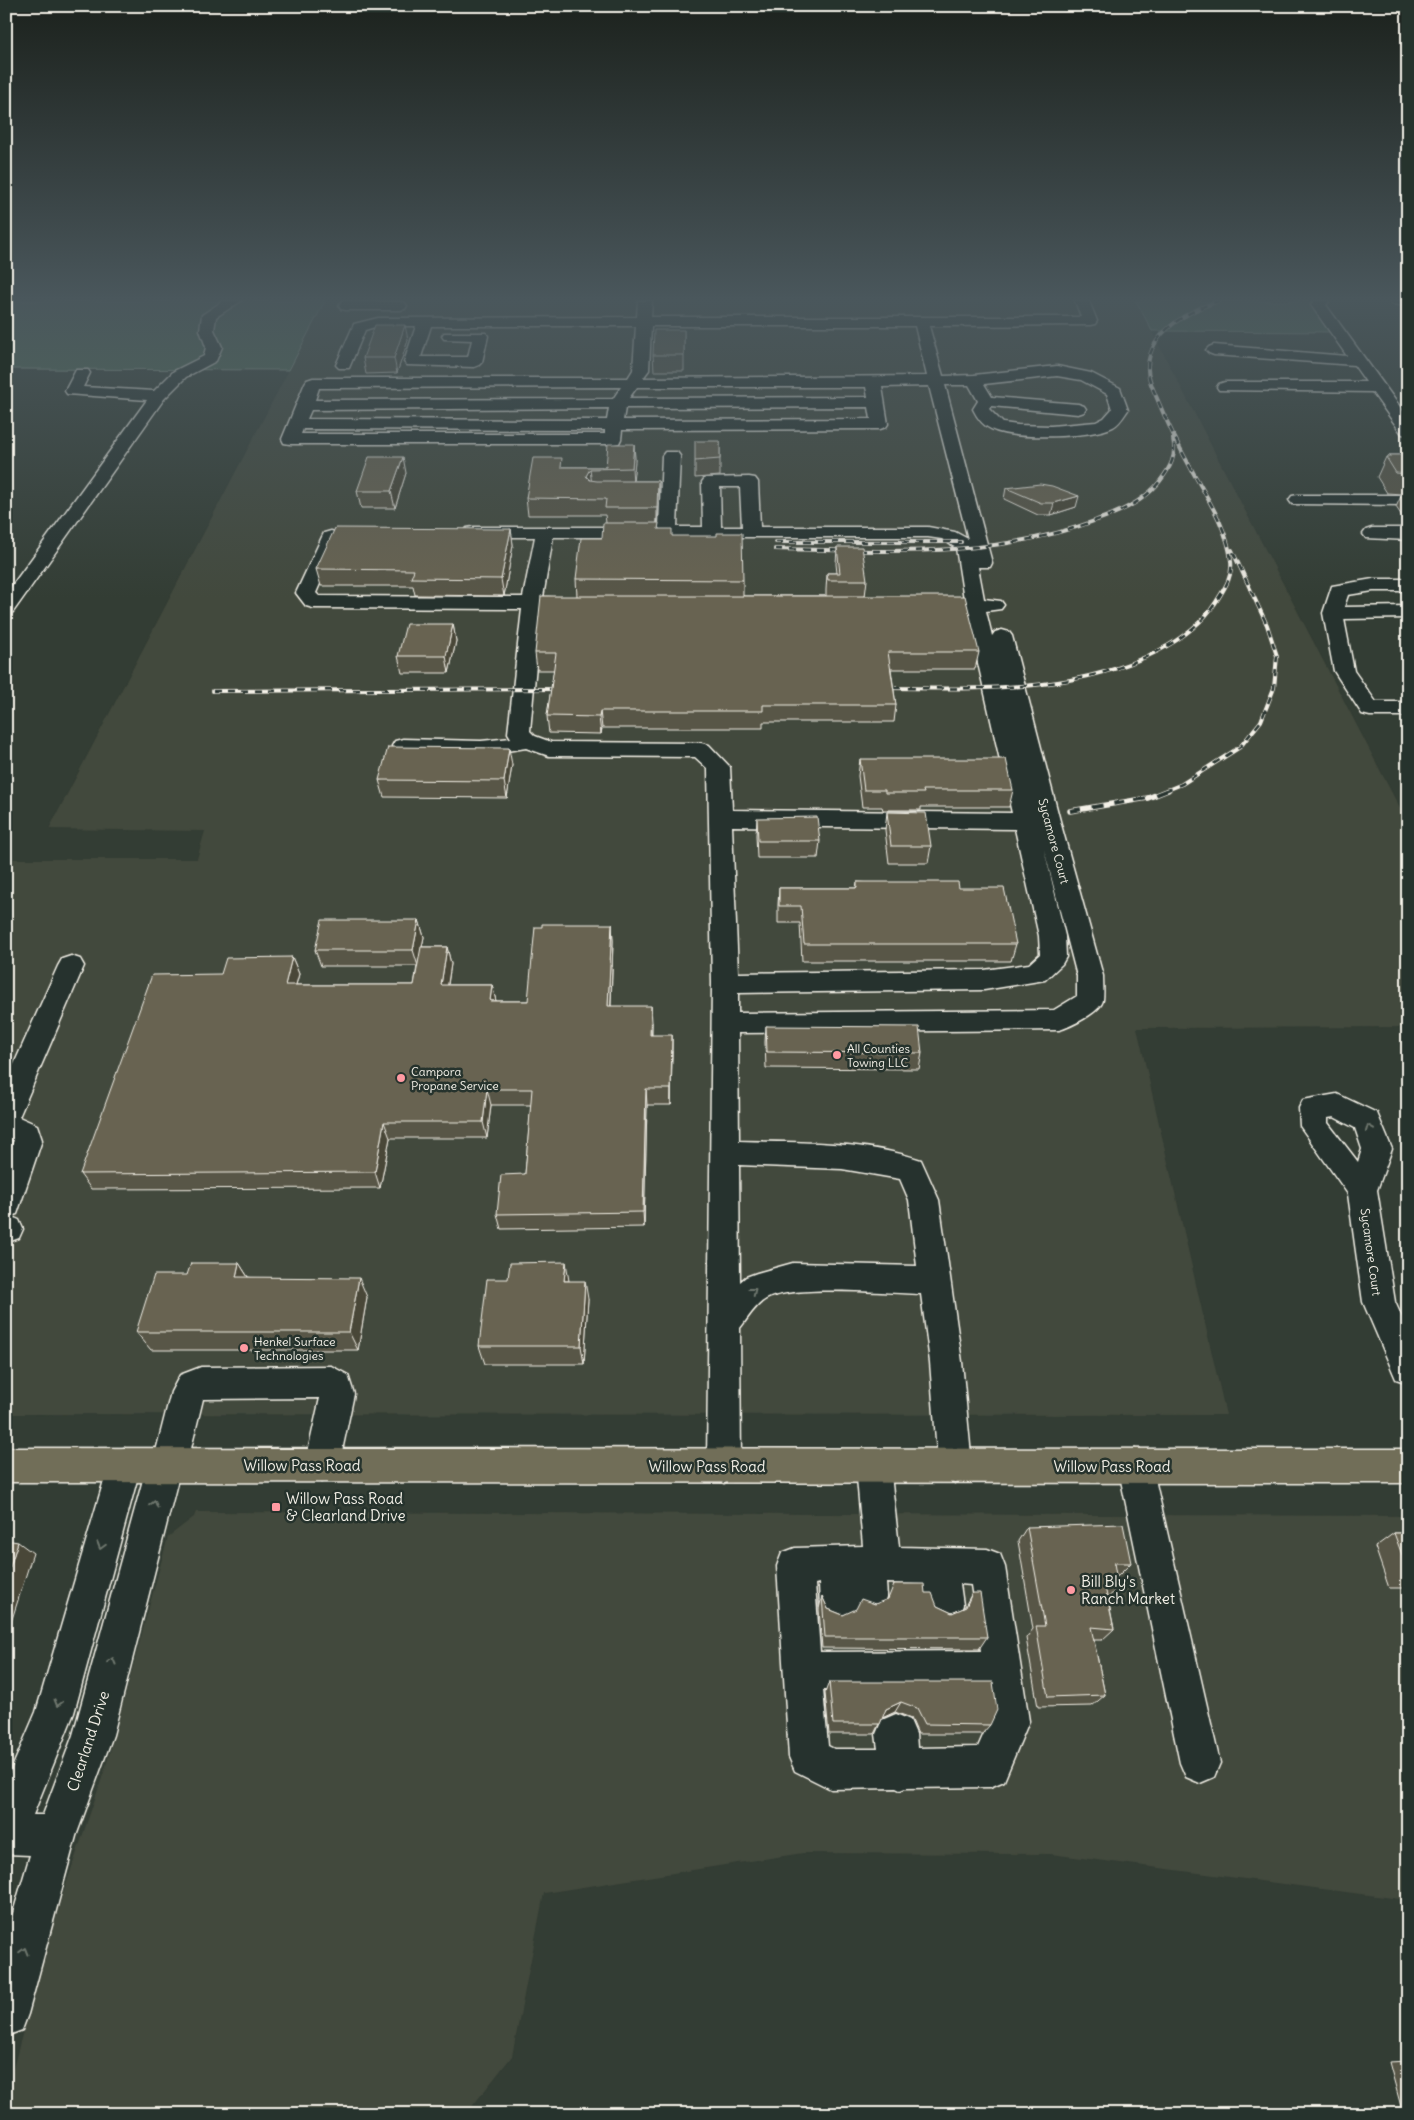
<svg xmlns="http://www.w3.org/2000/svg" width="1414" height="2120" font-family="Delius,sans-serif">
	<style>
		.built { fill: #43493d }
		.green { fill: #517059; stroke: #a2b0a0 }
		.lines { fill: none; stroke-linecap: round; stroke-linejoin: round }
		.minor-casing { stroke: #f4f1e8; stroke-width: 3 }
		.major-casing { stroke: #f4f1e8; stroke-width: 3 }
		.minor { fill: #26332d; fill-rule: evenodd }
		.major { fill: #716e59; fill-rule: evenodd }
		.rail-far1-casing { stroke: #f4f1e8; stroke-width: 4 }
		.rail-casing { stroke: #f4f1e8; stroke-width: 5.5 }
		.rail-far1 { stroke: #26332d; stroke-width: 2.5; stroke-dasharray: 7; stroke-linecap: butt }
		.rail { stroke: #26332d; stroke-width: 4; stroke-dasharray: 11; stroke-linecap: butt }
		.wall { fill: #595646; stroke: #f4f1e8 }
		.shaded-wall { fill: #494639; stroke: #f4f1e8 }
		.building { fill: #686451; stroke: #f4f1e8 }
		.oneway { stroke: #6e766e }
		.poi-dot { fill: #ff9aa2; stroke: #26332d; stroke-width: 2 }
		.labels { text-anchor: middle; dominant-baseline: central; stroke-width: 5; stroke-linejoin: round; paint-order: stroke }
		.street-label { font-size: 12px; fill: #f4f1e8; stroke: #26332d }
		.poi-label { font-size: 12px; fill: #f4f1e8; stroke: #26332d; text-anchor: start }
		.near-street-label { font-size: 15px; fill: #f4f1e8; stroke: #26332d }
		.near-poi-label { font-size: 15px; fill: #f4f1e8; stroke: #26332d; text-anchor: start }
	</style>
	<rect width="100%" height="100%" fill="#333d34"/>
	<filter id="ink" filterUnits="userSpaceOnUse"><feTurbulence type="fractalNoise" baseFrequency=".02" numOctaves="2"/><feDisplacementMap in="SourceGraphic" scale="10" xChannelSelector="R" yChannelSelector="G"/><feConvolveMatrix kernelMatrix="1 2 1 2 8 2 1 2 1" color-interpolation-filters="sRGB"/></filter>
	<g filter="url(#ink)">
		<g class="built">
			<polygon points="325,301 1136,301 1408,824 1408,1027 1137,1028 1226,1415 6,1414 6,859 197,859 205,831 49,829"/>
			<polygon points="196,1512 1408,1516 1408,1900 1051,1854 803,1853 544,1893 512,2056 466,2114 6,2114 6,2095 47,1941 106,1766 168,1537 194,1517"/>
		</g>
		<g class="green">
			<polygon points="6,301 325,301 289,370 6,369"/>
			<polygon points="1136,301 1322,301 1338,332 1152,331"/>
		</g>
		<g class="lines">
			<defs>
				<g id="minor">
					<polygon points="223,301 241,301 216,317 214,330 222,347 216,361 186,377 164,399 13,612 6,614 6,594 147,400 67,394 65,391 76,370 88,370 90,373 83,387 154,391 174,371 204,356 206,347 200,330 202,315"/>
					<polygon points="342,301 400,302 405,303 407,306 405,309 400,310 346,310 341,309 339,306"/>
					<path d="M 638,301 L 652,301 L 651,317 L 1081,317 L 1075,301 L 1089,301 L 1097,321 L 1095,324 L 1090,325 L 929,326 L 943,376 L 974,375 L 1057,366 L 1091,373 L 1120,388 L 1128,410 C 1124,416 1119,424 1113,427 C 1092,438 1011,440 991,429 C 982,425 977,417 973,409 L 978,401 L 969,385 L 945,385 L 992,563 L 990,567 L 978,567 L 984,599 L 1001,601 L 1004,605 L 1001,609 L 986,611 L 992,636 L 995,632 L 1002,630 L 1009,632 L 1012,636 L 1060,821 L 1103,976 C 1103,984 1104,992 1103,1000 C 1101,1012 1070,1027 1059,1030 L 738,1033 L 739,1141 C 800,1143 863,1140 921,1160 L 939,1200 L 962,1362 L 972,1466 L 967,1478 L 955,1483 L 943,1478 L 938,1466 L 930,1362 L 921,1294 C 888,1293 791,1284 766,1299 C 755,1305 748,1318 740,1328 L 741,1466 L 736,1478 L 724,1483 L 712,1478 L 707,1466 L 712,983 L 708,769 L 695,757 L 549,756 L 526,748 L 481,755 L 403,753 L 395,751 L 392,746 L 395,741 L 403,739 L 481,741 L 511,738 L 508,733 L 522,609 L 313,608 L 306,606 L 296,593 L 322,537 L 324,533 L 331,531 L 338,533 L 340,537 L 316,593 L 319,596 L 523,597 L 535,537 L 473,537 L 467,536 L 464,532 L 467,528 L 473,527 L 659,527 L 662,456 L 665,452 L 677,452 L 680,456 L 677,527 L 703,527 L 702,482 L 705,478 L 749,477 L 755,478 L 758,482 L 760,527 L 928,527 L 955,532 L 968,539 L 929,386 L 882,387 L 888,424 L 886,427 L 880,429 L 622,430 L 621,439 L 619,443 L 613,444 L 290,444 L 284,443 L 282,439 L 305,383 L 307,380 L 313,378 L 628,378 L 633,370 L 636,326 L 431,326 L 421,357 L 468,357 L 472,340 L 444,339 L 442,336 L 444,333 L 486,333 L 488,336 L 482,362 L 479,365 L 474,367 L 407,365 L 404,362 L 416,326 L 378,326 L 365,330 L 349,368 L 339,368 L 336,365 L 354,324 L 378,318 L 637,317 ZM 651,326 L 915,326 L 927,376 L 643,378 L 649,370 ZM 1057,376 L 1081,380 L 1107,394 L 1112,409 L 1104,418 L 1096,422 L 1051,426 L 1018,425 L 1003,423 L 989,409 L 991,406 L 1078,414 L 1084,412 L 1086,409 L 1084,406 L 1078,404 L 992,397 L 984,384 ZM 621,387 L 613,399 L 315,400 L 319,388 ZM 637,387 L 866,387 L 868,397 L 629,398 ZM 869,407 L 871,419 L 623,420 L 625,408 ZM 609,408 L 607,420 L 307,419 L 311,410 ZM 303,429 L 605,430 L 605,434 L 301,434 ZM 720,487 L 740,487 L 742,527 L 721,527 ZM 553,537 L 928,537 L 942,539 L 956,548 L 964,599 L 929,598 L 922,600 L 919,604 L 922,608 L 966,610 L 1012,813 L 732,810 L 730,767 L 709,745 L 701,743 L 551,742 L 535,736 L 530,731 L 541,609 L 583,607 L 586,603 L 583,599 L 543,597 ZM 732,826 L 1015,829 L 1039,936 L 1040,954 L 1029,964 L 984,970 L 738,973 ZM 1044,849 L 1077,976 L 1077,996 L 1054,1010 L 738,1013 L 738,993 L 984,990 L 1045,980 L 1062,964 L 1066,957 L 1065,936 ZM 739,1165 L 842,1169 L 900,1179 L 909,1200 L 917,1266 L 793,1263 L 757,1273 L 746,1277 L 740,1282 Z"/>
					<polygon points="1314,301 1329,301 1326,305 1408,418 1408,435 1402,434 1372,392 1219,390 1217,387 1219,384 1225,382 1366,382 1354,365 1214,355 1209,353 1206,350 1209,347 1214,345 1347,356 1311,305"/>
					<polygon points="1389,301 1408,301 1408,306 1391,304"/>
					<polygon points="1298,495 1408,495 1408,505 1292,504 1289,500 1292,496"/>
					<polygon points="1372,528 1408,528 1408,540 1366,538 1363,534 1366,530"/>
					<polygon points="1373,579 1408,579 1408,591 1373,591 1348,595 1344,607 1408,606 1408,618 1344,619 1354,671 1376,702 1408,702 1408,716 1370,716 1362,714 1334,671 1323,613 1332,586"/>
					<polygon points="71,956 80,959 84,966 19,1117 37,1125 42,1140 17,1214 10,1216 19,1220 23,1229 19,1238 8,1242 6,1242 6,1158 14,1140 6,1139 6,1082 58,966 62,959"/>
					<path d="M 1337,1094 L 1377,1113 L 1392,1149 L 1377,1190 L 1395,1302 L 1408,1331 L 1408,1383 L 1396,1379 L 1363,1302 L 1348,1194 L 1300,1126 L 1299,1108 L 1303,1100 ZM 1334,1117 L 1355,1128 L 1362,1149 L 1358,1162 L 1328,1123 L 1328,1118 Z"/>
					<polygon points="331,1366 348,1375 354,1394 339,1465 334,1477 322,1482 310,1477 305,1465 320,1398 203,1399 187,1465 182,1477 178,1479 113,1735 76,1836 28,2014 22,2030 6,2036 6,1937 30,1855 6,1854 6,1782 36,1712 112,1453 124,1448 136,1453 141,1465 74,1713 33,1815 43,1815 73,1735 147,1465 152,1453 156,1451 171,1392 180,1375 201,1367"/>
					<path d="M 873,1449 L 885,1454 L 890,1466 L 899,1547 L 987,1549 L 1000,1554 L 1005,1567 L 1029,1721 L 1004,1781 L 990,1787 L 905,1788 L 900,1790 L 896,1788 L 831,1789 L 795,1771 L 789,1757 L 777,1566 L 782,1553 L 795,1548 L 863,1546 L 856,1466 L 861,1454 ZM 819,1583 L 820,1607 L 825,1620 L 838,1625 L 851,1620 L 856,1609 L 869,1615 L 882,1610 L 887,1597 L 886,1583 L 923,1584 L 927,1605 L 932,1618 L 945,1623 L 958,1618 L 963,1605 L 960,1584 L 971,1585 L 981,1651 L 820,1652 L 815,1584 ZM 986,1689 L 990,1720 L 978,1747 L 917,1748 L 916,1734 L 910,1720 L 896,1714 L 882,1720 L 876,1734 L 878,1749 L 834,1749 L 828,1746 L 823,1690 Z"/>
					<polygon points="1135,1449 1147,1454 1152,1466 1220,1763 1214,1777 1200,1783 1186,1777 1180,1763 1118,1466 1123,1454"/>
				</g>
				<polygon id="major" points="6,1448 1408,1449 1408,1483 6,1482"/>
			</defs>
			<use href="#minor" class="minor-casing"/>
			<use href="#major" class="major-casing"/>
			<use href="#minor" class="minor"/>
			<use href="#major" class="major"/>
			<defs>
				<g id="rail-far1">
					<polyline points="776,542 961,542"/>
					<path d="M 775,549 C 884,551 994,559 1097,520 C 1121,512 1145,501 1160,481 C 1170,468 1177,456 1173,439"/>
					<path d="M 880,688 C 974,688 1073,695 1158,651 C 1181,639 1202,624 1216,602 C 1224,589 1233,577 1231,561 C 1228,530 1209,501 1194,474 C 1180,449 1167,423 1156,396 C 1152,387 1147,376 1148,366 C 1150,331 1190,310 1219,301"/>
					<polyline points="213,691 565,689"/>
					<polyline points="1165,791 1182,784 1240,747 1261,721 1274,688 1277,656 1267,625 1232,550"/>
				</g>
				<polyline id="rail" points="1070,811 1148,798 1168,790"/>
			</defs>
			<use href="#rail-far1" class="rail-far1-casing"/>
			<use href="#rail" class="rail-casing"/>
			<use href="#rail-far1" class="rail-far1"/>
			<use href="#rail" class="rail"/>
		</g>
		<g class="wall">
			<polygon points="684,330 684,371 654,371 653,355"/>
			<polygon points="408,340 397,373 366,374 363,358"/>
			<polygon points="720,441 720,476 695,478 695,461"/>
			<polygon points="634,444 635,460 633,481 658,481 659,498 657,523 659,529 672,536 743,580 743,596 826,596 826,590 827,573 837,573 836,564 837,547 867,580 865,596 979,652 975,669 891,669 896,705 894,722 763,722 763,728 602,728 601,734 549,733 547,716 554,670 537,670 535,653 577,596 576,579 602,538 606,523 605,515 528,515 526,498 563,467 606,467"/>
			<polygon points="1389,455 1408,455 1408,525 1396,507 1402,494 1387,493 1377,477 1386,457 1388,457"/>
			<polygon points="406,473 395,508 361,508 357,491"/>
			<polygon points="1006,488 1076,507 1051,515 1038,515 1004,499"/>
			<polygon points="511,529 513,545 504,596 415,595 413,586 321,586 316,569"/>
			<polygon points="453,624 456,641 449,673 402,673 398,656"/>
			<polygon points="860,759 1013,790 1009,807 921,807 921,810 883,810 882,807 862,807 858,776"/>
			<polygon points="512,765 507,798 384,797 379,780"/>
			<polygon points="887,812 931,846 928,863 889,863 885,830"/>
			<polygon points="757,818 820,841 818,858 757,858 756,835"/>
			<polygon points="857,882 959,888 1016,944 1011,961 802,961 800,923 778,923 778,905 779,888 856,888"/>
			<polygon points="419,920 424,937 422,947 447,947 451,964 448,985 492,985 496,1001 528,1001 612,924 613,941 611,1006 652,1022 652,1035 672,1051 671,1105 647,1105 644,1227 501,1229 497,1214 525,1174 531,1105 491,1105 487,1138 390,1138 380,1188 91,1189 80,1174 221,974 292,957 299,974 296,985 414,985 417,966 321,966 315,950"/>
			<polygon points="766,1026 922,1053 919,1069 766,1068 765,1042"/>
			<polygon points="239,1263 248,1277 367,1297 358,1350 151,1350 136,1332 187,1275"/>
			<polygon points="569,1281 588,1299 584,1364 485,1364 479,1346"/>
			<polygon points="1027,1527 1131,1563 1118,1576 1116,1576 1118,1587 1108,1598 1114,1629 1102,1640 1094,1640 1105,1695 1092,1706 1038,1707 1026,1638 1033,1629 1018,1541"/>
			<polygon points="1394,1533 1408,1533 1408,1588 1389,1588 1375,1547"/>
			<polygon points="925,1593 937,1606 952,1613 964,1608 972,1593 987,1637 979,1649 822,1648 819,1609 822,1596 828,1609 843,1615 875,1604"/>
			<polygon points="829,1682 990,1725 982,1734 918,1734 911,1718 895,1712 882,1718 874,1734 829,1734 825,1693"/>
			<polygon points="1408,2061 1408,2114 1403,2114 1389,2062"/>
		</g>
		<g class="shaded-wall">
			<polygon points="405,325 408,340 397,373 394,358"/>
			<polygon points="634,444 635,460 633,484 632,468"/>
			<polygon points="403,457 406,473 395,508 391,491"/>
			<polygon points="590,469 592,485 586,476"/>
			<polygon points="658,481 659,498 657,525 657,508"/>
			<polygon points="1079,496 1076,507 1051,515 1054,503"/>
			<polygon points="511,529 513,545 504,596 501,579"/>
			<polygon points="453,624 456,641 449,673 446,656"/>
			<polygon points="600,711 602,728 601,734 599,717"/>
			<polygon points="509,748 512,765 507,798 504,781"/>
			<polygon points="419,920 424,937 418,966 413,950"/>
			<polygon points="612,924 613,941 610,1022 608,1006"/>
			<polygon points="447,947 451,964 445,1002 441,985"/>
			<polygon points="292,957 299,974 291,1002 285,985"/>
			<polygon points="492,985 496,1001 490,1001"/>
			<polygon points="651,1006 652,1022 651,1051 650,1035"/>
			<polygon points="672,1035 672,1051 671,1105 671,1089"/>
			<polygon points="487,1089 491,1105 487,1138 483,1122"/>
			<polygon points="646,1089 647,1105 644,1227 643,1212"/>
			<polygon points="384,1122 390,1138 380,1188 375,1172"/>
			<polygon points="566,1262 569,1281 564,1281"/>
			<polygon points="239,1263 251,1282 236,1277"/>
			<polygon points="359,1278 367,1297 358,1350 349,1332"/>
			<polygon points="585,1281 588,1299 584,1364 581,1346"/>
			<polygon points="18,1542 33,1553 6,1638 6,1579"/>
			<polygon points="901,1702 895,1712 880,1719 886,1709"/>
		</g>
		<g class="building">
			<polygon points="375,325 405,325 394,358 363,358"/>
			<polygon points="654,330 684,330 684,355 653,355"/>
			<polygon points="695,441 720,441 720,459 695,461"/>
			<polygon points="608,444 634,444 632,468 590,469 586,476 590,480 597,481 658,481 657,508 605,508 606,499 526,498 533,458 562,458 561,467 606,467"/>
			<polygon points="1389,455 1408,455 1408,474 1396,473 1386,457 1391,457"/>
			<polygon points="369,457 403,457 391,491 357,491"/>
			<polygon points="1040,484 1052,486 1079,496 1054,503 1041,503 1006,488"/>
			<polygon points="603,523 659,523 658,529 672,529 672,536 717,536 717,533 742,533 743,580 576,579 581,538 602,538"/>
			<polygon points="335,528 511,529 501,579 411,578 414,570 316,569"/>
			<polygon points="837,547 862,547 867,580 828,580 827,573 840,573"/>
			<polygon points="541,596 965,596 979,652 888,652 896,705 763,705 763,711 600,711 599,717 547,716 556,653 535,653"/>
			<polygon points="406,624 453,624 446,656 398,656"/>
			<polygon points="388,747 509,748 504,781 379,780"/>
			<polygon points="860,759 1006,759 1013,790 923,790 924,793 885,793 885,790 864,790"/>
			<polygon points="887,812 926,813 931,846 891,846"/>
			<polygon points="817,817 820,841 758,841 757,818"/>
			<polygon points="857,882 958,882 959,888 1004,888 1016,944 804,944 801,906 779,906 779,888 857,888"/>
			<polygon points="322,920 419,920 413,950 315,950"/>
			<polygon points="542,924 612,924 608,1006 651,1006 650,1035 672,1035 671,1089 646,1089 643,1212 497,1214 501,1175 525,1174 532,1089 487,1089 483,1122 384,1122 375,1172 80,1174 152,975 221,974 226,958 292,957 285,985 414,985 421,947 447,947 441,985 492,985 490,1001 528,1001 535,927 542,927"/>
			<polygon points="766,1026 919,1027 922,1053 767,1052"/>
			<polygon points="566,1262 564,1281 585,1281 581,1346 479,1346 487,1279 508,1279 510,1263"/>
			<polygon points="191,1263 239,1263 236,1277 359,1278 349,1332 136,1332 154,1275 187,1275"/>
			<polygon points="1123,1524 1131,1563 1114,1563 1118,1587 1105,1587 1114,1629 1091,1627 1105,1695 1048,1697 1036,1626 1045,1626 1027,1527"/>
			<polygon points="1394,1533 1408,1533 1408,1571"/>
			<polygon points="6,1540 18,1542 6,1579"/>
			<polygon points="894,1584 924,1584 925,1593 932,1593 937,1606 952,1613 966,1607 972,1593 980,1593 987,1637 825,1637 822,1596 828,1609 843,1615 856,1609 861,1599 875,1604 888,1599"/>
			<polygon points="829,1682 993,1682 997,1710 990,1725 925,1724 917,1708 901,1702 886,1709 880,1724 833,1724"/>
		</g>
		<defs><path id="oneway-chevron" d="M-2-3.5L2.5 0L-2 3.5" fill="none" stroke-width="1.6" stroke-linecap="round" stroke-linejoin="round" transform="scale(1.25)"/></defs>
		<g class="oneway">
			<use href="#oneway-chevron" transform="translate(1369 1128) rotate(-112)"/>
			<use href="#oneway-chevron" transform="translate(753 1291) rotate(-38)"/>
			<use href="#oneway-chevron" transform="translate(154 1504) rotate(-75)"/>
			<use href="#oneway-chevron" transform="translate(101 1546) rotate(106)"/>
			<use href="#oneway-chevron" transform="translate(112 1661) rotate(-75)"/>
			<use href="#oneway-chevron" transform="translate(58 1703) rotate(106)"/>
			<use href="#oneway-chevron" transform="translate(24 1951) rotate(-74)"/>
		</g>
	</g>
	<linearGradient id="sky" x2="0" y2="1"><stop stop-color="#1c221d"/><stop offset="0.5" stop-color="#4a575c"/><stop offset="1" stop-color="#4a575c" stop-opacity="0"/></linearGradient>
	<rect width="1414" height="598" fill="url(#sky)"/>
	<g class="poi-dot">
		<circle cx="837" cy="1055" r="5"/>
		<circle cx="401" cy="1078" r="5"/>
		<circle cx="244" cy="1348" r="5"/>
		<rect x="271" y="1502" width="10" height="10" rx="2.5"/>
		<circle cx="1071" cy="1590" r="5"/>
	</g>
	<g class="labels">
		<g class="street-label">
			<text transform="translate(1054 841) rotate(75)">Sycamore Court</text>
			<text transform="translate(1371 1252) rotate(82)">Sycamore Court</text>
		</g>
		<g class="poi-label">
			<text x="847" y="1048">All Counties<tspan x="847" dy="14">Towing LLC</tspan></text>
			<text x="411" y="1071">Campora<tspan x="411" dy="14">Propane Service</tspan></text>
			<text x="254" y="1341">Henkel Surface<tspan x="254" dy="14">Technologies</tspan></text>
		</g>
		<g class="near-street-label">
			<text x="302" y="1465">Willow Pass Road</text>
			<text x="707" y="1466">Willow Pass Road</text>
			<text x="1112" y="1466">Willow Pass Road</text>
			<text transform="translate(88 1741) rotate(-72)">Clearland Drive</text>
		</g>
		<g class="near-poi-label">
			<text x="286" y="1498">Willow Pass Road<tspan x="286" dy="17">&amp; Clearland Drive</tspan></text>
			<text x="1081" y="1581">Bill Bly's<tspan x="1081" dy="17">Ranch Market</tspan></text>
		</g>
	</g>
	<rect width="1414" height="2120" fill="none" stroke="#26332d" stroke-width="25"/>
	<rect x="12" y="12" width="1389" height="2095" fill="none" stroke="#f4f1e8" stroke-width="2" filter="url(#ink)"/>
</svg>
